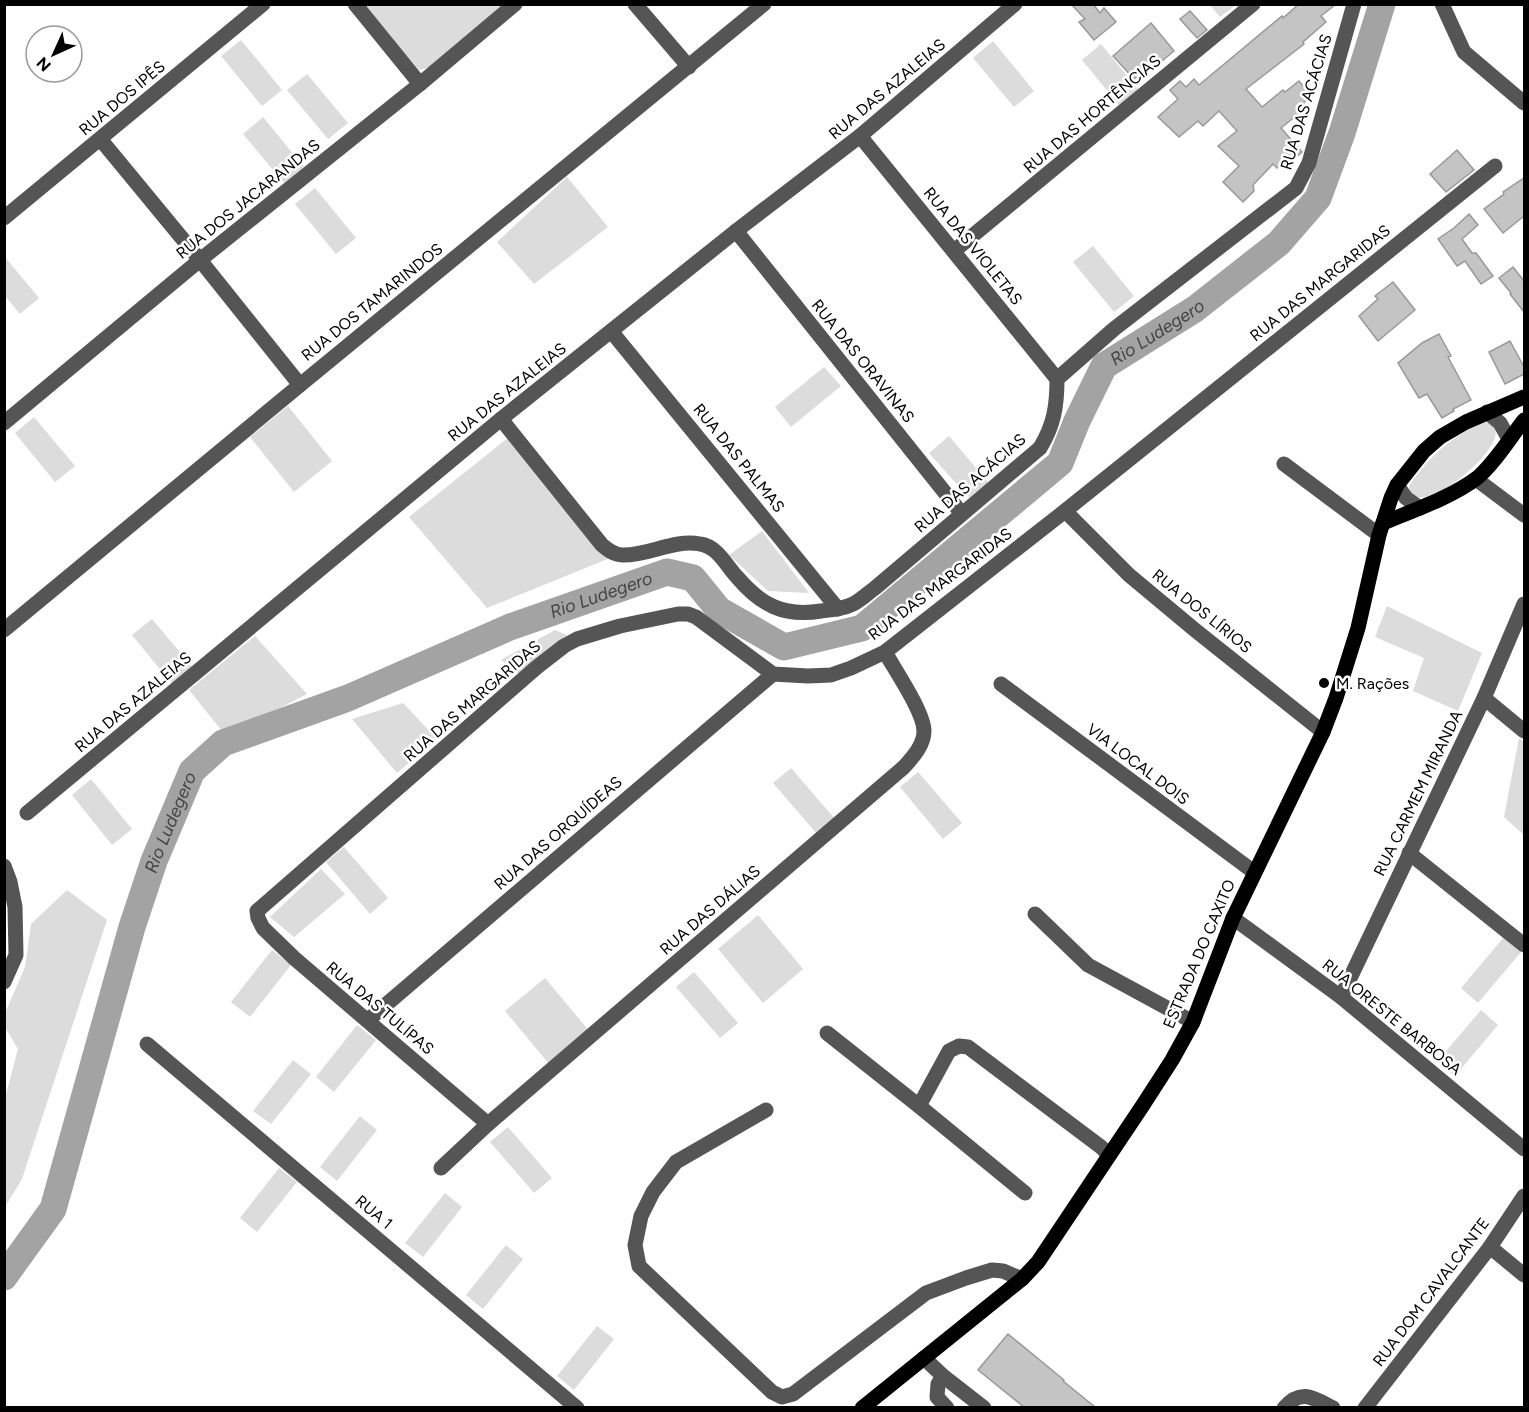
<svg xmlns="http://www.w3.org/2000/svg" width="1529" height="1412" font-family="Figtree,sans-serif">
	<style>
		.green { fill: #dcdcdc }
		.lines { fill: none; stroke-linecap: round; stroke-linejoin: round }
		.river { stroke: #a3a3a3; stroke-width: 27 }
		.building { fill: #c4c4c4; stroke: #999; stroke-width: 1.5 }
		.minor { stroke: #555; stroke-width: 15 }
		.major { stroke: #000; stroke-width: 15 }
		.poi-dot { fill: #000; stroke: #fff; stroke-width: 2 }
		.labels { text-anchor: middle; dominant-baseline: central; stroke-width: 5; stroke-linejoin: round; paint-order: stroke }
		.street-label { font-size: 16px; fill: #000; stroke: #fff }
		.poi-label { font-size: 16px; fill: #000; stroke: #fff; text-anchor: start }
		.water-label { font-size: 18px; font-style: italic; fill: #444; stroke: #fff }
	</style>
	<rect width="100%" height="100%" fill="#fff"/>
	<g class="green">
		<polygon points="504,4 432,67 419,70 362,5"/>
		<polygon points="1210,5 1236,5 1220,17"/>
		<polygon points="241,40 282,90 262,106 221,56"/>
		<polygon points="993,41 1034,91 1014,107 973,58"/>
		<polygon points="1101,44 1142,94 1123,110 1082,60"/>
		<polygon points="307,74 348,123 328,139 287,90"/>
		<polygon points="263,117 304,167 284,183 243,134"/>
		<polygon points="567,177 608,227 534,284 497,242"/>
		<polygon points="315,188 356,238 336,254 295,204"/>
		<polygon points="1093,246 1134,296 1114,312 1073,262"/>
		<polygon points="4,256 39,298 20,314 5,296"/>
		<polygon points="824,367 841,386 791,427 775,407"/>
		<polygon points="288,406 332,461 294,492 250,437"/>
		<polygon points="34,417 75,466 55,482 15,433"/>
		<path d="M 1485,422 C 1525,430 1441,505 1415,497 L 1410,491 L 1409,486 C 1429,456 1452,436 1485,422 Z"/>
		<polygon points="949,436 988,482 969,498 929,453"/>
		<polygon points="509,437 610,558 487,608 409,517"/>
		<polygon points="762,531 809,593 768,591 729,555"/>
		<polygon points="1387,606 1482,653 1458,711 1413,691 1424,658 1375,637"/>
		<polygon points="152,619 193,668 173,685 132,635"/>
		<polygon points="555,630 567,635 520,675 501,660"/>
		<polygon points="255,636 307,694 226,736 189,690"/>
		<polygon points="403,703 437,739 397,773 352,719"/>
		<polygon points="1519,738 1524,742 1524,835 1504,817"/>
		<polygon points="791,768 835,819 817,834 773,783"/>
		<polygon points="918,772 962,823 943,839 900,787"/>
		<polygon points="91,779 132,829 112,845 72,795"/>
		<polygon points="344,847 388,898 370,914 326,862"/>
		<polygon points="321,869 345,894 294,937 270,917"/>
		<polygon points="67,890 107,920 22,1179 5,1207 5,1098 18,1049 5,1027 5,1013 25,967 31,924"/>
		<polygon points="758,915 803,969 763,1003 718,949"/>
		<polygon points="1504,937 1521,952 1478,1003 1461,988"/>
		<polygon points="272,950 291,965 250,1017 231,1002"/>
		<polygon points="694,972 738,1023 720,1038 676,987"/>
		<polygon points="545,978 590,1032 550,1065 505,1011"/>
		<polygon points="1481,1010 1498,1025 1455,1076 1437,1062"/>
		<polygon points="357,1025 376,1040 334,1092 316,1077"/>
		<polygon points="293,1060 311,1074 271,1124 253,1111"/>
		<polygon points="360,1116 377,1130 337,1181 320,1167"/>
		<polygon points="508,1127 552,1178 534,1193 490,1142"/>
		<polygon points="279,1168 297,1182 257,1232 240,1218"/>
		<polygon points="445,1193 462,1207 423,1257 405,1243"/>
		<polygon points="506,1245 523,1259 483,1309 466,1295"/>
		<polygon points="597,1326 614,1339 574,1390 557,1376"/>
	</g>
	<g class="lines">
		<path class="river" id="s1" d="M 4,1277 L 53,1209 L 132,927 L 154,861 L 192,771 L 223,743 L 348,698 L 510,627 L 667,572 L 693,578 L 719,610 L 784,647 L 862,628 L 1060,463 L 1077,421 L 1104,366 L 1195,309 L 1279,243 L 1318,198 L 1342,133 L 1382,4"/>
	</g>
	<g class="building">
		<polygon points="1071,4 1093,4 1100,13 1104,8 1116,22 1094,40 1079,22 1085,19"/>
		<polygon points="1299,4 1336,4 1321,16 1326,22 1303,42 1304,44 1246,89 1262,107 1283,90 1285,92 1299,81 1312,96 1303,103 1307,107 1281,128 1302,152 1292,161 1288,157 1277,168 1273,164 1253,185 1254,191 1243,202 1223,182 1239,166 1218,146 1237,131 1219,111 1203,126 1198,121 1179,137 1158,117 1178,99 1170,90 1180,81 1186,87 1194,79 1199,85 1282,16 1283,18"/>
		<polygon points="1190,11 1207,30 1197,38 1180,19"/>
		<polygon points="1151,23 1174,51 1156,66 1153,63 1134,79 1113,56"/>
		<polygon points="1457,150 1474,170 1446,192 1430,174"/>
		<polygon points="1524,178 1524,216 1503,233 1484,209 1504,194 1503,192"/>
		<polygon points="1469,214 1478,225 1462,239 1472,253 1476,253 1493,276 1481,284 1465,261 1457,266 1438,239 1454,228"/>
		<polygon points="1513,267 1524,281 1524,312 1510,294 1511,293 1499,278"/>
		<polygon points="1393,282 1415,310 1378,341 1359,316 1378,299 1375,296"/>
		<polygon points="1439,334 1451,356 1448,357 1471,400 1453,409 1454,411 1442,418 1427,394 1419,398 1398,363 1422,343"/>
		<polygon points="1510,341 1524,367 1524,374 1505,384 1489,352"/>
		<polygon points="1008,1334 1064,1380 1063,1381 1095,1407 1024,1407 978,1370"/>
	</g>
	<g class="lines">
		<g class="minor">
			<polyline points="355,4 420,84"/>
			<polyline points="635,4 689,67"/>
			<polyline points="1442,4 1464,52 1524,103"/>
			<polyline points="860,136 1057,379"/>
			<polyline points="101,140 200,260 300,385"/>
			<polyline points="4,218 263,4"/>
			<polyline points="736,231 962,514"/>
			<polyline points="954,251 1253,4"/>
			<polyline points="611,331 838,609"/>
			<polyline points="1487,412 1500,423 1509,439"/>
			<path d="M 501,419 L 602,545 C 608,550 614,555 622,555 C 649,556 673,539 700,544 C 717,546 726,565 737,577 C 761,605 783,617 821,611 C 832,610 843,609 853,604 C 861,600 868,593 875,588 L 1040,448 C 1054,425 1057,406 1057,379 L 1114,329 L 1296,188 L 1309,163 L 1354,4"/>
			<polyline points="4,423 200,260 420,84 515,4"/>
			<polyline points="1284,464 1379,535"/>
			<polyline points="1476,479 1524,515"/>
			<polyline points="1397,485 1406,498 1420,508"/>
			<polyline points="1065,511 1129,575 1195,630 1323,732"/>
			<polyline points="4,630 300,385 764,4"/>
			<polyline points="1001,684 1254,872"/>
			<polyline points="1484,698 1524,731"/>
			<polyline points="27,813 501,419 736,231 860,136 1015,4"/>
			<polyline points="1409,853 1524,945"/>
			<polyline points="4,866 10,882 15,907 16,955 4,982"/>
			<polyline points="1035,914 1088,965 1193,1022"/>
			<polyline points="1233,918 1341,997 1524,1149"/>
			<polyline points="1341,997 1484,698 1524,604"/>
			<polyline points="368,1020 773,674"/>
			<polyline points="827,1033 919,1106 1025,1193"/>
			<polyline points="147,1044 577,1408"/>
			<polyline points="919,1106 949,1051 959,1046 968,1047 1101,1147 1109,1155"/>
			<polyline points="766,1110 676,1162 653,1192 641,1216 635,1245 639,1266 772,1392 782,1397 793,1394 926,1293 966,1278 992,1270 1003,1271 1022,1279"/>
			<polyline points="488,1124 294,958 263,928 258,918 257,911 537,667 564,646 577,639 620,626 678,614 688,614 696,617 773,674 808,676 831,675 851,668 885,652 1065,511 1495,166"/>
			<path d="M 441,1168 L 488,1124 L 904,767 C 913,757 924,745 924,731 C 924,712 895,670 885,652"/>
			<polyline points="1490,1247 1524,1275"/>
			<polyline points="924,1358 943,1376 984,1408"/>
			<polyline points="943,1376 938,1384 937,1397 947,1408"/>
			<path d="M 1284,1408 C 1301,1388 1314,1398 1333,1408"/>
			<polyline points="1365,1408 1490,1247 1524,1196"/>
		</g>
		<g class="major">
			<path d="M 1383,523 C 1412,511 1452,497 1477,478 C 1494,464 1510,438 1524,420"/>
			<polyline points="862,1408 1022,1279 1038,1262 1143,1105 1172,1060 1193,1022 1233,918 1323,732 1336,698 1358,628 1379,535 1391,498 1397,485 1424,451 1440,437 1466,422 1524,397"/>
		</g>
	</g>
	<circle class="poi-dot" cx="1324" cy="683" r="6"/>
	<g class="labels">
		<g class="street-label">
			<text transform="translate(887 89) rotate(-40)">RUA DAS AZALEIAS</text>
			<text transform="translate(122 98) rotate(-40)">RUA DOS IPÊS</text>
			<text transform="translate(1306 102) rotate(-73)">RUA DAS ACÁCIAS</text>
			<text transform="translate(1092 114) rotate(-40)">RUA DAS HORTÊNCIAS</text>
			<text transform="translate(248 199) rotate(-39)">RUA DOS JACARANDAS</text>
			<text transform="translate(973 246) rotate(51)">RUA DAS VIOLETAS</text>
			<text transform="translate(1320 283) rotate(-39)">RUA DAS MARGARIDAS</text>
			<text transform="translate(372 302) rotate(-39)">RUA DOS TAMARINDOS</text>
			<text transform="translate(863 361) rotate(51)">RUA DAS ORAVINAS</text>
			<text transform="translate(507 392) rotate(-39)">RUA DAS AZALEIAS</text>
			<text transform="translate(739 458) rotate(51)">RUA DAS PALMAS</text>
			<text transform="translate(970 483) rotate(-41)">RUA DAS ACÁCIAS</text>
			<text transform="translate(940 584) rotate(-37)">RUA DAS MARGARIDAS</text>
			<text transform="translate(1202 611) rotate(39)">RUA DOS LÍRIOS</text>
			<text transform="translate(472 701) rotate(-41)">RUA DAS MARGARIDAS</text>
			<text transform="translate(133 702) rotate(-40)">RUA DAS AZALEIAS</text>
			<text transform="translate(1138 764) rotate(37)">VIA LOCAL DOIS</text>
			<text transform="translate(1418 793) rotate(-64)">RUA CARMEM MIRANDA</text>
			<text transform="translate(558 833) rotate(-41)">RUA DAS ORQUÍDEAS</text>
			<text transform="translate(710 910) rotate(-41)">RUA DAS DÁLIAS</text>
			<text transform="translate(1199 954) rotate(-67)">ESTRADA DO CAXITO</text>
			<text transform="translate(380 1008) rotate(40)">RUA DAS TULÍPAS</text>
			<text transform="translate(1392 1017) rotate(39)">RUA ORESTE BARBOSA</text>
			<text transform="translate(374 1212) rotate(40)">RUA 1</text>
			<text transform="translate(1431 1292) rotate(-53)">RUA DOM CAVALCANTE</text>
		</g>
		<g class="poi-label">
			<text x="1336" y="683">M. Rações</text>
		</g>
		<g class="water-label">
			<text stroke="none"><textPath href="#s1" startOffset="1712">Rio Ludegero</textPath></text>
			<text stroke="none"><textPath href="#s1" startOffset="992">Rio Ludegero</textPath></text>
			<text stroke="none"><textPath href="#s1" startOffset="488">Rio Ludegero</textPath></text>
		</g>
	</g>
	<rect width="1529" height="1412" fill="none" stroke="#000000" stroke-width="12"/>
	<g transform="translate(54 54) rotate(225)"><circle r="28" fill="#ffffff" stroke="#999999" stroke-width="1.5"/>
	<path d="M0-4.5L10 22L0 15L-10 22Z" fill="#000000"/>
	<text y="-9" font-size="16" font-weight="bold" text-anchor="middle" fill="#000000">N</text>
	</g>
</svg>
